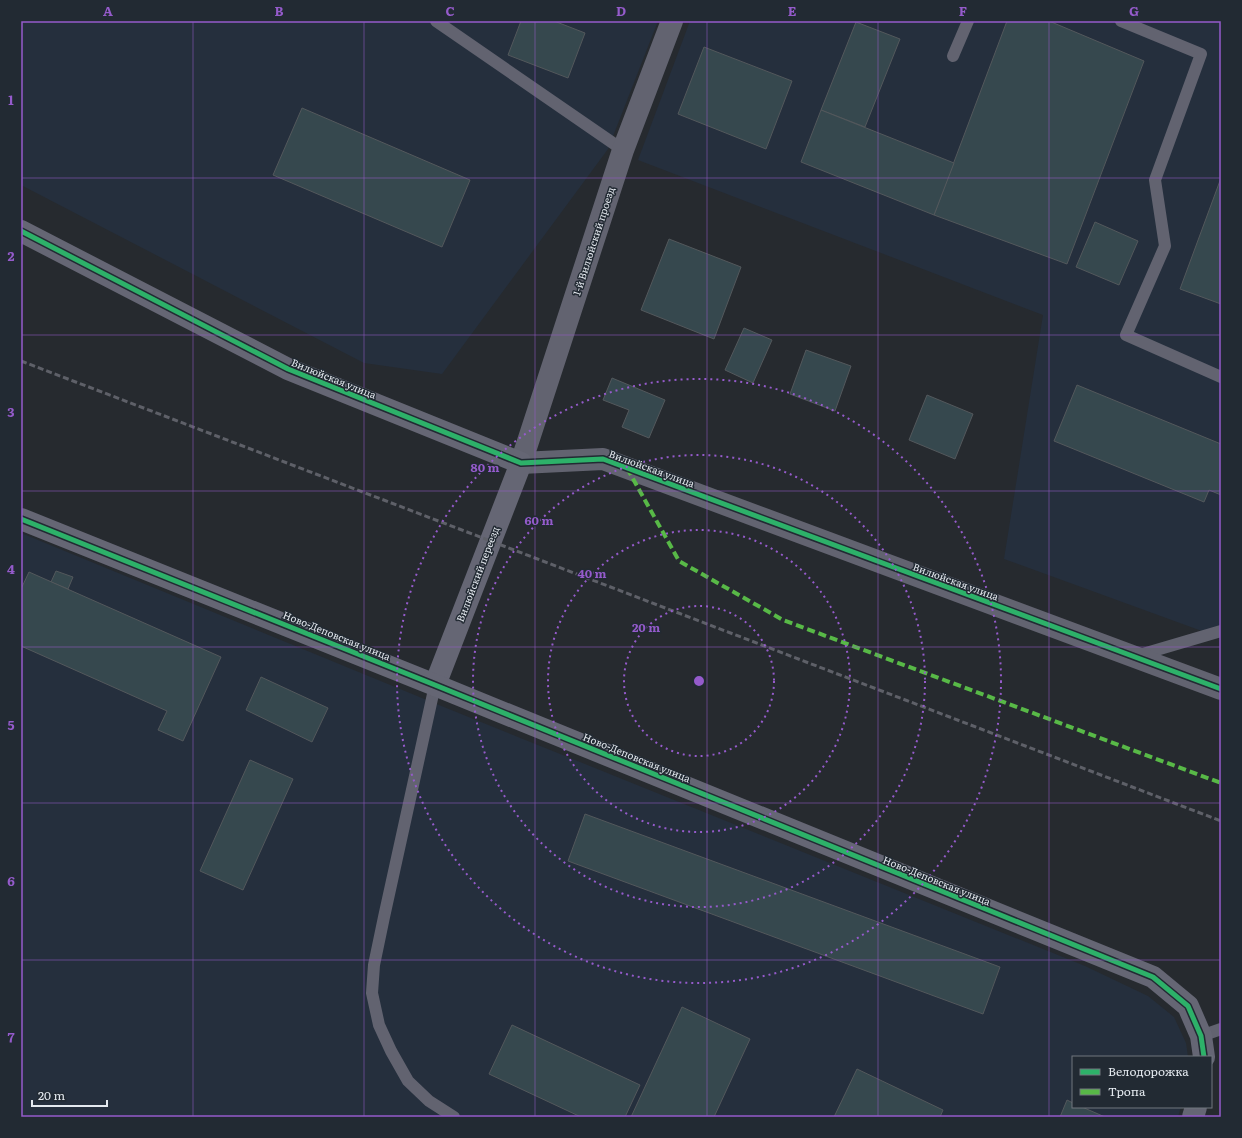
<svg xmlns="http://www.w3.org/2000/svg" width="1242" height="1138" font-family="Literata,serif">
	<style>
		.built { fill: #252f3d }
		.building { fill: #36484e; stroke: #53585c }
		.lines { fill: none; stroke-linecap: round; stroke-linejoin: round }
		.lane { stroke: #626370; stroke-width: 12 }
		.street { stroke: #626370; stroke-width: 22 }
		.secondary { stroke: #656674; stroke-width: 22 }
		.rail { stroke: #5e6068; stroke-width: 3; stroke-dasharray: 6 3; stroke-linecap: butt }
		.quiet { stroke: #58b947; stroke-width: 4; stroke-dasharray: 8 4; stroke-linecap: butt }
		.cycleway-casing { stroke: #222a33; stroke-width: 8 }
		.cycleway { stroke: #2db169; stroke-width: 5 }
		.grid { fill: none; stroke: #955bcb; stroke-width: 1; stroke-opacity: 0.55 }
		.ring { fill: none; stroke: #955bcb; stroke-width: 2; stroke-dasharray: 2 4 }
		.labels { text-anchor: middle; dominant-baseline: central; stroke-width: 3; stroke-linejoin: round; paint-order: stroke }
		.street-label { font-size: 10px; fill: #e4e9ef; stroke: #222a33 }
		.centre { fill: #955bcb; stroke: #222a33; stroke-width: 2 }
		.ring-label { font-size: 12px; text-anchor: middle; font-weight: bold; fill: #955bcb; stroke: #222a33; stroke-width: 3; stroke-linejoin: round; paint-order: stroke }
		.neatline { fill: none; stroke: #955bcb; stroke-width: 1.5 }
		.grid-label { font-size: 13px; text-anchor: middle; font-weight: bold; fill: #955bcb }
	</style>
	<rect width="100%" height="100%" fill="#262a2f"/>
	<g class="built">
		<polygon points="21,21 658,21 608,149 442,374 364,363 21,185"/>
		<polygon points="690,21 1221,21 1221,638 1004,559 1043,315 638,160"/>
		<polygon points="21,533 439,705 1085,966 1148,996 1174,1017 1186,1043 1188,1057 1073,1057 1073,1107 1181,1107 1178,1117 21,1117"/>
	</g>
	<g class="building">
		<polygon points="521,21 554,21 585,33 568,78 508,55"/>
		<polygon points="1007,21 1049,21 1144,61 1067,264 934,215"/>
		<polygon points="856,22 900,39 865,127 821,110"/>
		<polygon points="704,47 792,81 766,149 678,114"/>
		<polygon points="302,108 470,180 442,247 273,175"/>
		<polygon points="821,110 954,163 934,215 801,162"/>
		<polygon points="1221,178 1221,304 1180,289"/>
		<polygon points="1095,222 1138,241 1119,285 1076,267"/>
		<polygon points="669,239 741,267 714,339 641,310"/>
		<polygon points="744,328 772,340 753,383 725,370"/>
		<polygon points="806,350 851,366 835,411 790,394"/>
		<polygon points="612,378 665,400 649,438 622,427 629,410 603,400"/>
		<polygon points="1077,385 1221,444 1221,495 1209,490 1204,502 1054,441"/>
		<polygon points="927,395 973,414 955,459 909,440"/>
		<polygon points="56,571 73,577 68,589 51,582"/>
		<polygon points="29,572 221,657 183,741 158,730 167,711 21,646 21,589"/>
		<polygon points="261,677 328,708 312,742 246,710"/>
		<polygon points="250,760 293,779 243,890 200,871"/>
		<polygon points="585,814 1000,967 983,1014 568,861"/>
		<polygon points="682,1007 750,1039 714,1117 631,1117"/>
		<polygon points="512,1025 640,1085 625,1117 581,1117 489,1074"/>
		<polygon points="857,1069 943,1110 940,1117 834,1117"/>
		<polygon points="1067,1100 1073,1103 1073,1107 1082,1107 1105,1117 1060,1117"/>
	</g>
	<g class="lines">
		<g class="lane">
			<polyline points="436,21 623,150"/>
			<polyline points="1121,21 1201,54 1155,180 1165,246 1126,335 1221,377"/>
			<polyline points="953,56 968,21"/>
			<polyline points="1136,656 1221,631"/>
			<polyline points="435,685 384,917 374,965 372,993 379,1025 391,1051 408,1081 429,1101 454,1117"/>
			<polyline points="1201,1036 1221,1029"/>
		</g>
		<polyline class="street" points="672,21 623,150 521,463 603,459 1221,689"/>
		<g class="secondary">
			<polyline points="21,231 288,369 521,463 435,685"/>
			<polyline points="21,519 435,685 1153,977 1188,1006 1201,1036 1204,1057"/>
			<polyline points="1193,1117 1196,1107"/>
		</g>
		<polyline class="rail" points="21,361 1221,821"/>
		<polyline class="quiet" points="627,468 679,561 783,620 1221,783"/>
		<defs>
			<g id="cycleway">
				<polyline points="21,231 288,369 521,463 603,459 1221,689"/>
				<polyline points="21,519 435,685 1153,977 1188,1006 1201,1036 1204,1057"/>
			</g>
		</defs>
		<use href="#cycleway" class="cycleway-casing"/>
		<use href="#cycleway" class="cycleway"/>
	</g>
	<path class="grid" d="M 193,21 L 193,1117M 364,21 L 364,1117M 535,21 L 535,1117M 707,21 L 707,1117M 878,21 L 878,1117M 1049,21 L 1049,1117M 21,178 L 1221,178M 21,335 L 1221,335M 21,491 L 1221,491M 21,647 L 1221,647M 21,803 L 1221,803M 21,960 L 1221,960"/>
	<g class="ring">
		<circle cx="699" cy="681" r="75"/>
		<circle cx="699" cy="681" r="151"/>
		<circle cx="699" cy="681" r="226"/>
		<circle cx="699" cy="681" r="302"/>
	</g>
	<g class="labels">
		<g class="street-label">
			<text transform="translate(593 241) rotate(-72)">1-й Вилюйский проезд</text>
			<text transform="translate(334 378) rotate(22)">Вилюйская улица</text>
			<text transform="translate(652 468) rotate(20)">Вилюйская улица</text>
			<text transform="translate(477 574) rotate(-69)">Вилюйский переезд</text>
			<text transform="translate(956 581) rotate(20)">Вилюйская улица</text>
			<text transform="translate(337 635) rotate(22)">Ново-Деповская улица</text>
			<text transform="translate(637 757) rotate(22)">Ново-Деповская улица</text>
			<text transform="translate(937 880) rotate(22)">Ново-Деповская улица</text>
		</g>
	</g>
	<circle cx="699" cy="681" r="6" class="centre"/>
	<g class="ring-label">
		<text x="485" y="472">80 m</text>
		<text x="539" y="525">60 m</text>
		<text x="592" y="578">40 m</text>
		<text x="646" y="632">20 m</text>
	</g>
	<rect width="1242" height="1138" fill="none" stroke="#222a33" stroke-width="44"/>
	<rect x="1072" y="1056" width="140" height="52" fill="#222a33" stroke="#70767e"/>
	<rect x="1080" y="1069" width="20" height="6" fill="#2db169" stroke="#70767e"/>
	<text x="1108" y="1076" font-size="12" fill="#e4e9ef">Велодорожка</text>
	<rect x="1080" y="1089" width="20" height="6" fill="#58b947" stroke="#70767e"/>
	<text x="1108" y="1096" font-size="12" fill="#e4e9ef">Тропа</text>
	<path d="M32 1100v6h75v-6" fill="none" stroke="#e4e9ef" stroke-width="2"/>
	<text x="38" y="1100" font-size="12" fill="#e4e9ef" stroke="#222a33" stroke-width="3" paint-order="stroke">20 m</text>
	<rect x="22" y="22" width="1198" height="1094" class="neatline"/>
	<g class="grid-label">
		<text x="108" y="16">A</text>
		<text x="279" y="16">B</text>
		<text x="450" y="16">C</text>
		<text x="621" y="16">D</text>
		<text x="792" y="16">E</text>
		<text x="963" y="16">F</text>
		<text x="1134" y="16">G</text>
		<text x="11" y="105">1</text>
		<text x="11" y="261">2</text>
		<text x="11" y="417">3</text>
		<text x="11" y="574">4</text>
		<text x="11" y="730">5</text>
		<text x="11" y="886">6</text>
		<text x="11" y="1042">7</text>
	</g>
</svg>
